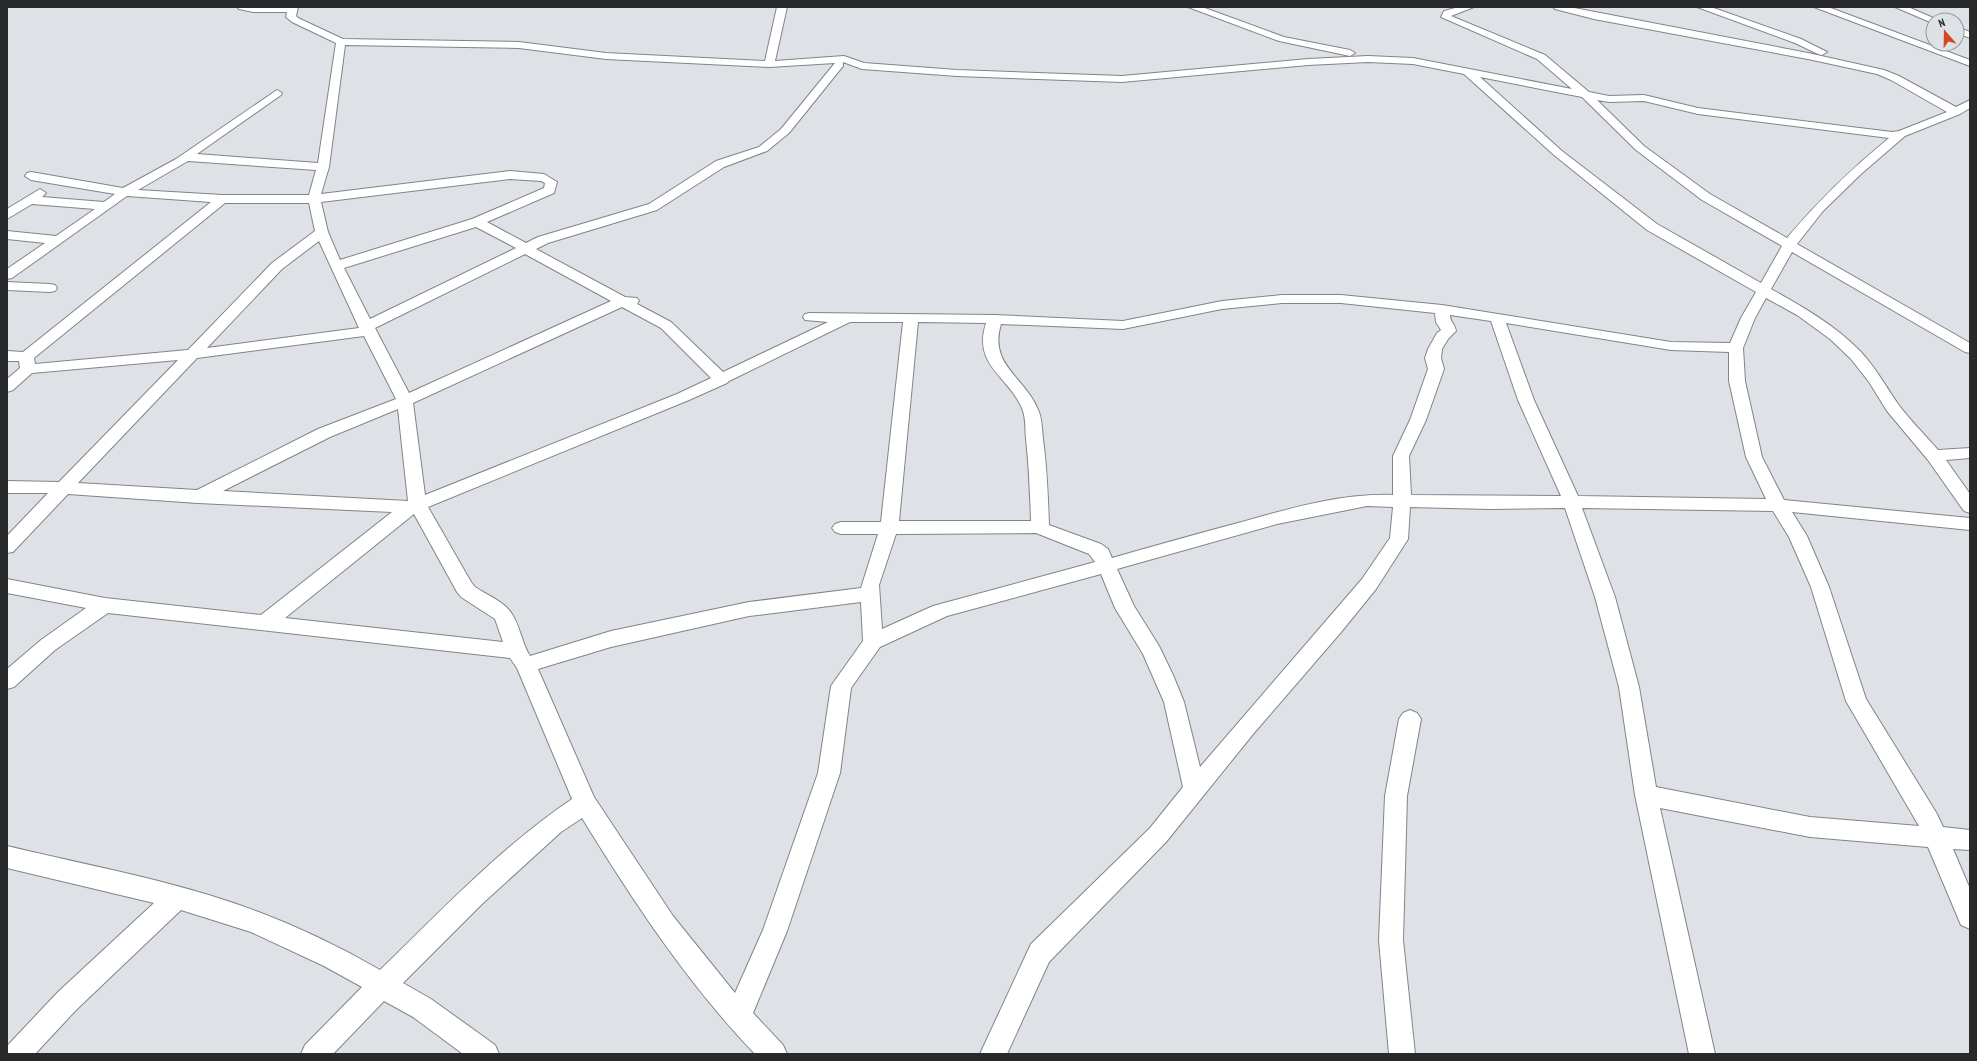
<svg xmlns="http://www.w3.org/2000/svg" width="1977" height="1061" font-family="'PT Sans Narrow',sans-serif">
	<style>
		.lines { fill: none; stroke-linecap: round; stroke-linejoin: round }
		.minor-casing { stroke: #818488; stroke-width: 2 }
		.minor { fill: #fff; fill-rule: evenodd }
	</style>
	<rect width="100%" height="100%" fill="#dee2e6"/>
	<g class="lines">
		<defs>
			<g id="minor">
				<path d="M 237,7 L 298,7 L 296,16 L 298,18 L 343,39 L 519,42 L 606,53 L 765,61 L 777,7 L 787,7 L 775,61 L 844,56 L 864,63 L 957,70 L 1122,76 L 1308,59 L 1368,56 L 1413,58 L 1572,89 L 1537,59 L 1441,17 L 1444,11 L 1459,7 L 1474,7 L 1451,16 L 1545,55 L 1589,92 L 1609,96 L 1644,95 L 1698,108 L 1892,132 L 1899,131 L 1947,112 L 1891,80 L 1877,74 L 1808,59 L 1594,19 L 1555,9 L 1553,7 L 1569,7 L 1808,53 L 1884,70 L 1899,76 L 1956,107 L 1970,100 L 1970,108 L 1960,114 L 1905,136 L 1861,174 L 1823,211 L 1797,244 L 1970,343 L 1970,353 L 1965,352 L 1792,252 L 1771,289 C 1803,307 1835,325 1861,352 C 1876,368 1886,387 1898,404 C 1910,420 1925,435 1938,450 L 1970,448 L 1970,458 L 1946,460 L 1970,494 L 1970,513 L 1964,511 L 1928,460 L 1887,411 L 1869,382 L 1851,359 L 1830,339 L 1797,315 L 1766,298 L 1755,318 L 1743,348 L 1745,381 L 1762,457 L 1784,500 L 1970,518 L 1970,530 L 1792,512 L 1807,536 L 1829,587 L 1866,699 L 1937,814 L 1943,827 L 1970,830 L 1970,850 L 1953,849 L 1970,889 L 1970,929 L 1961,925 L 1928,847 L 1810,837 L 1660,808 L 1715,1054 L 1689,1054 L 1635,795 L 1619,687 L 1595,597 L 1565,508 L 1490,509 L 1410,507 L 1408,539 L 1376,589 L 1342,631 L 1254,733 L 1166,842 L 1049,962 L 1007,1054 L 980,1054 L 1031,944 L 1150,828 L 1183,787 L 1164,702 L 1143,654 L 1115,608 L 1101,574 L 947,616 L 880,647 L 851,688 L 840,773 L 787,931 L 753,1013 L 783,1045 L 787,1054 L 755,1054 C 687,983 633,901 582,818 L 561,832 L 482,904 L 403,983 L 431,999 L 495,1045 L 499,1054 L 463,1054 L 413,1017 L 384,1001 L 333,1054 L 301,1054 L 305,1045 L 362,987 L 324,966 L 251,932 L 181,910 L 76,1010 L 35,1054 L 7,1054 L 8,1045 L 58,992 L 154,903 L 7,868 L 7,846 C 90,866 176,881 256,911 C 299,927 340,947 380,970 C 441,911 501,847 572,799 L 517,668 L 510,658 L 108,613 L 55,650 L 14,687 L 7,689 L 7,669 L 41,640 L 86,608 L 7,593 L 7,579 L 105,598 L 261,615 L 392,512 L 198,503 L 68,494 L 13,552 L 7,553 L 7,536 L 48,493 L 7,493 L 7,481 L 59,482 L 178,360 L 32,373 L 13,390 L 7,392 L 7,379 L 20,368 L 19,361 L 7,361 L 7,351 L 23,352 L 211,202 L 127,196 L 12,278 L 7,279 L 7,269 L 45,243 L 7,239 L 7,231 L 56,236 L 95,209 L 32,204 L 7,219 L 7,209 L 40,189 L 46,193 L 42,197 L 104,202 L 115,194 L 31,180 L 25,176 L 27,173 L 31,172 L 123,188 L 176,159 L 277,90 L 282,93 L 281,95 L 197,154 L 318,163 L 336,43 L 292,22 L 286,17 L 287,12 L 253,12 L 239,9 ZM 345,45 L 519,48 L 606,59 L 769,67 L 835,63 L 781,129 L 759,147 L 716,161 L 649,204 L 538,237 L 526,243 L 487,222 L 554,193 L 557,182 L 544,174 L 510,171 L 321,194 L 329,167 ZM 843,62 L 862,69 L 957,76 L 1122,82 L 1308,65 L 1368,62 L 1413,64 L 1464,74 L 1554,155 L 1647,230 L 1756,292 L 1741,318 L 1730,343 L 1671,342 L 1442,305 L 1341,295 L 1282,295 L 1222,301 L 1123,321 L 995,315 L 810,313 L 805,314 L 803,317 L 805,320 L 828,322 L 723,372 L 671,322 L 637,304 L 639,301 L 637,298 L 625,297 L 536,249 L 548,243 L 657,210 L 724,167 L 767,151 L 789,133 L 843,66 ZM 1480,77 L 1582,97 L 1636,150 L 1702,200 L 1782,246 L 1761,283 L 1657,224 L 1562,151 ZM 1597,100 L 1609,102 L 1644,101 L 1698,114 L 1889,138 C 1850,170 1820,199 1787,238 L 1710,194 L 1644,146 ZM 188,161 L 316,170 L 309,195 L 222,195 L 138,190 ZM 510,179 L 541,181 L 545,183 L 544,188 L 472,219 L 340,260 L 328,232 L 321,202 ZM 225,203 L 309,203 L 315,231 L 272,263 L 188,350 L 35,364 L 34,358 ZM 476,227 L 516,248 L 370,319 L 344,268 ZM 319,241 L 359,328 L 207,348 L 282,269 ZM 525,254 L 611,301 L 409,393 L 375,328 ZM 1282,303 L 1341,303 L 1435,313 L 1436,322 L 1441,330 L 1437,333 L 1428,349 L 1425,358 L 1428,369 L 1410,420 L 1393,456 L 1393,495 C 1341,493 1288,509 1238,523 C 1196,534 1154,546 1112,558 L 1108,549 L 1101,544 L 1049,525 C 1048,496 1047,468 1043,439 C 1042,430 1042,420 1039,412 C 1026,377 988,366 1001,324 L 1123,329 L 1222,309 ZM 622,307 L 661,328 L 711,378 L 677,394 L 425,495 L 413,403 ZM 1450,315 L 1491,321 L 1518,400 L 1561,496 L 1411,495 L 1409,456 L 1426,420 L 1444,369 L 1441,358 L 1442,349 L 1448,339 L 1456,331 C 1455,324 1450,322 1450,315 ZM 850,322 L 903,322 L 881,522 L 841,522 L 835,524 L 832,528 L 835,532 L 841,534 L 878,534 L 861,588 L 749,602 L 611,631 L 530,656 C 521,642 520,623 509,610 C 501,600 485,594 475,587 L 471,582 L 428,507 L 689,400 L 727,383 L 729,381 ZM 918,322 L 986,323 C 972,367 1010,376 1023,411 C 1026,420 1025,430 1026,439 C 1029,466 1030,493 1031,521 L 899,521 ZM 1506,323 L 1671,350 L 1729,352 L 1729,381 L 1746,457 L 1766,499 L 1578,496 L 1534,400 ZM 364,336 L 396,399 L 318,429 L 197,490 L 78,483 L 197,358 ZM 398,409 L 408,501 L 223,491 L 330,437 ZM 1367,506 L 1393,507 L 1390,538 L 1362,579 L 1200,767 L 1184,702 L 1173,675 L 1159,646 L 1134,606 L 1117,569 L 1277,524 ZM 1582,508 L 1773,511 L 1789,537 L 1811,587 L 1846,701 L 1919,826 L 1810,817 L 1656,787 L 1639,687 L 1615,597 ZM 414,514 L 457,592 L 461,597 L 495,619 L 503,642 L 285,618 ZM 1036,533 L 1089,554 L 1095,562 L 933,606 L 882,629 L 879,585 L 896,534 ZM 861,602 L 863,641 L 831,686 L 818,773 L 763,930 L 735,993 L 673,916 L 594,797 L 538,669 L 611,647 L 749,616 Z"/>
				<polygon points="1188,7 1202,7 1284,37 1350,50 1355,53 1350,56 1279,41"/>
				<polygon points="1697,7 1711,7 1801,39 1827,52 1822,55 1818,54 1795,43"/>
				<polygon points="1814,7 1828,7 1970,60 1970,66"/>
				<polygon points="1895,7 1908,7 1938,20 1933,20 1933,23 1930,22"/>
				<polygon points="1957,27 1970,32 1970,38 1957,33"/>
				<polygon points="7,282 50,284 55,285 57,288 55,291 50,292 7,290"/>
				<polygon points="1410,710 1417,713 1421,719 1407,796 1403,940 1415,1054 1389,1054 1379,940 1385,796 1399,719 1403,713"/>
			</g>
		</defs>
		<use href="#minor" class="minor-casing"/>
		<use href="#minor" class="minor"/>
	</g>
	<rect width="1977" height="1061" fill="none" stroke="#28292b" stroke-width="16"/>
	<g transform="translate(1945 32) rotate(340)"><circle r="19" fill="#dee2e6" stroke="#95989b"/>
	<path d="M0-3L7 15L0 10L-7 15Z" fill="#d34b1d"/>
	<text y="-6" font-size="11" font-weight="bold" text-anchor="middle" fill="#28292b">N</text>
	</g>
</svg>
